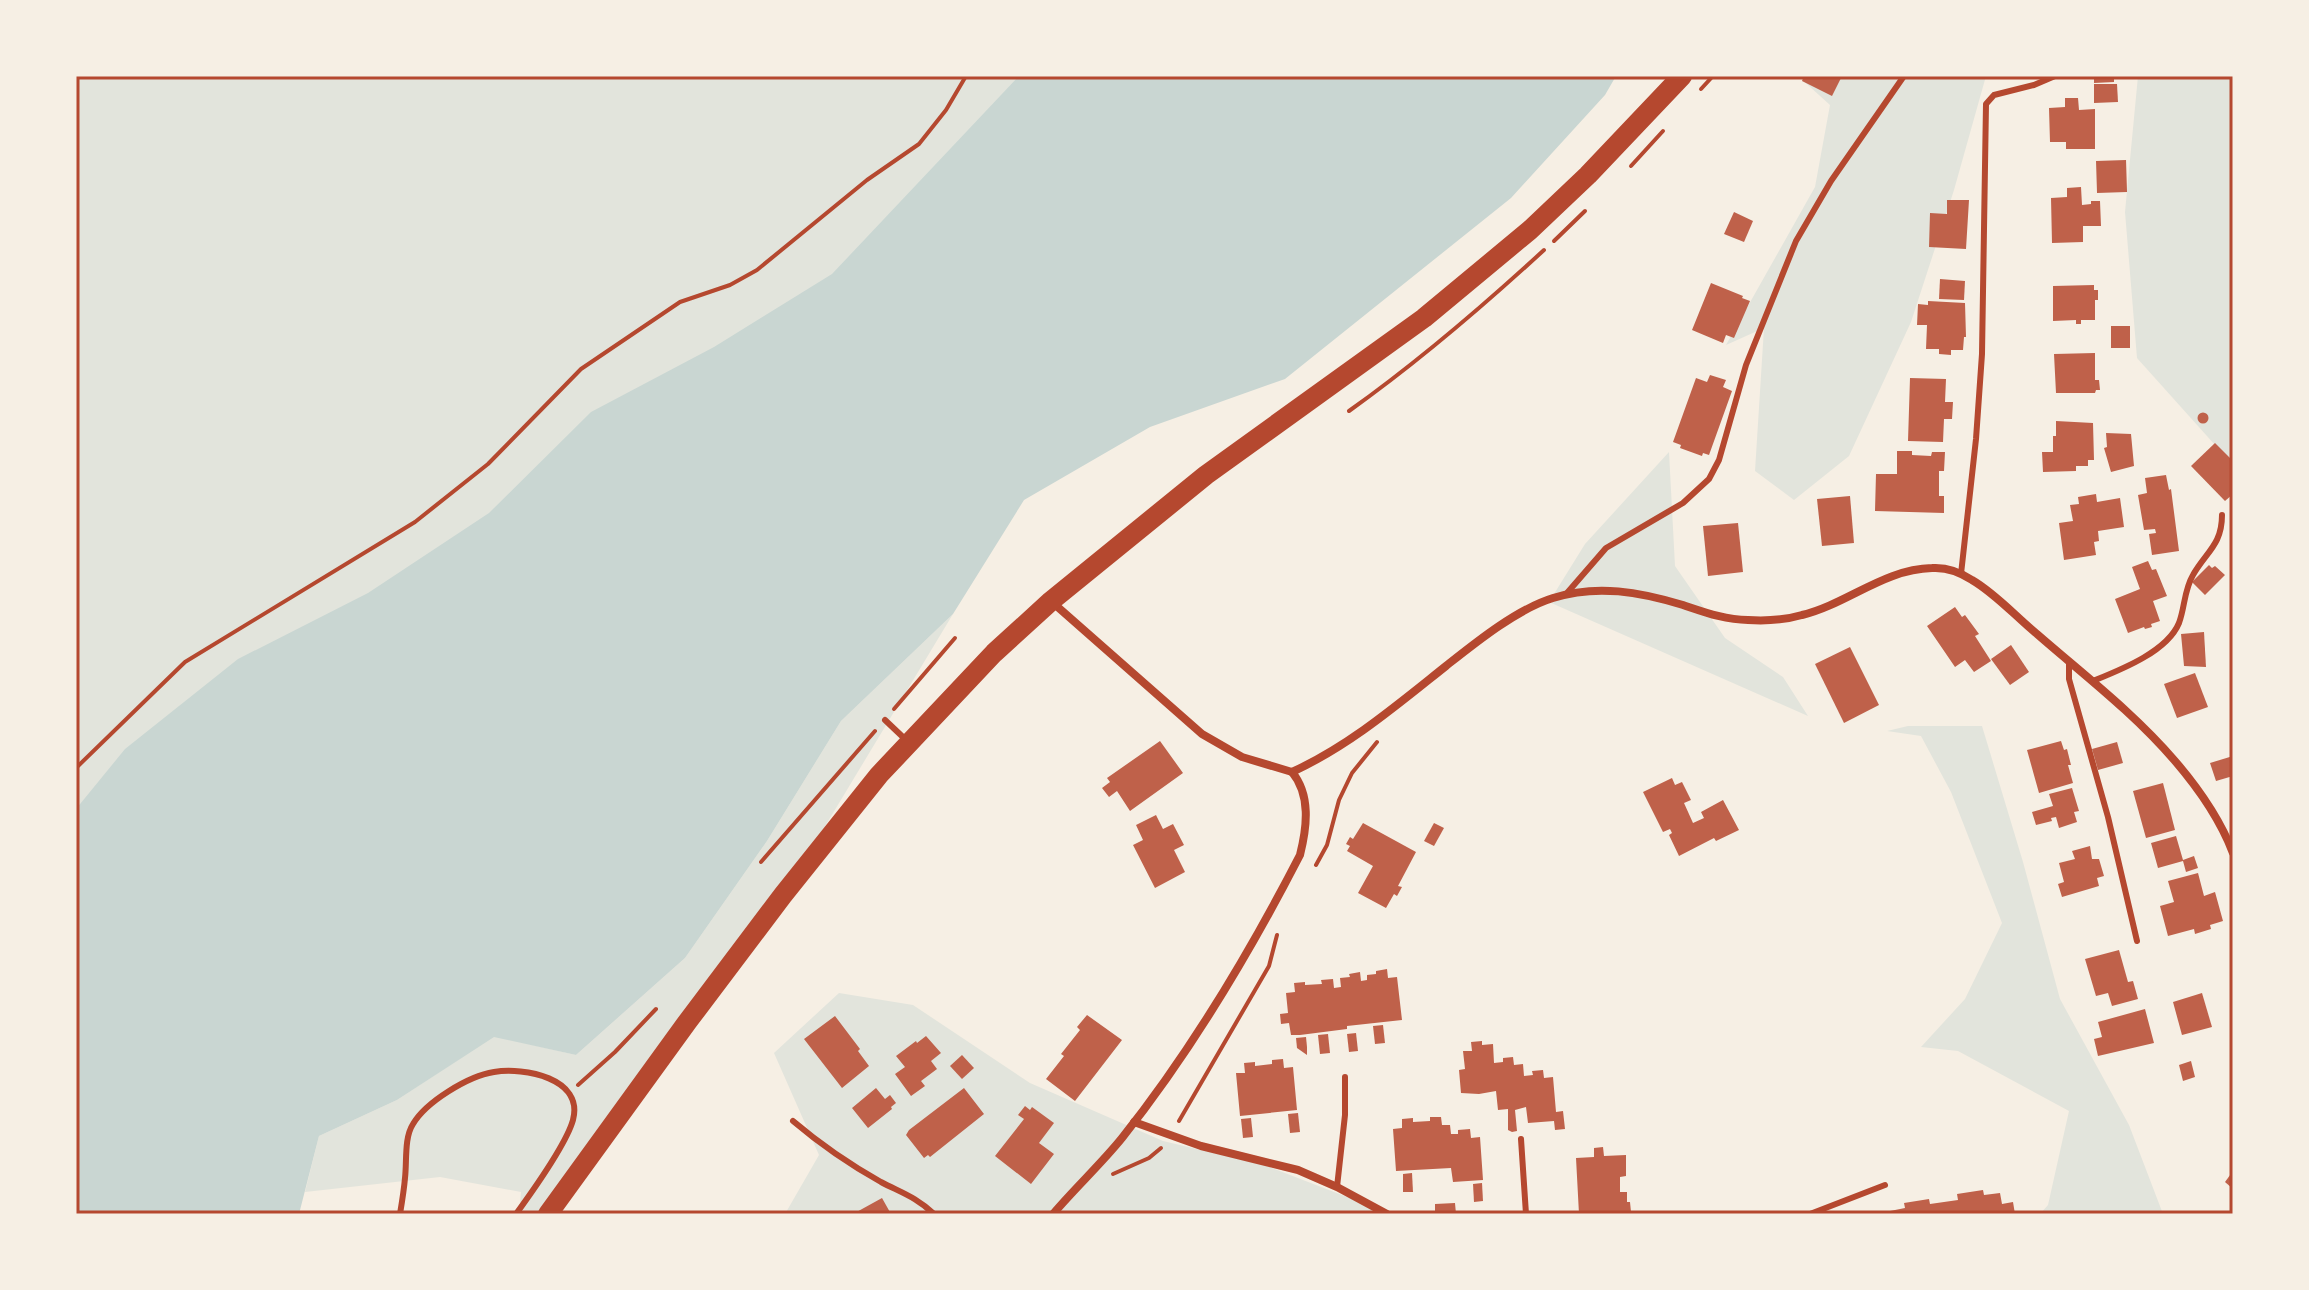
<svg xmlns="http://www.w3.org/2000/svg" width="2309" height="1290" font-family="'Titillium Web',sans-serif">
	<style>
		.green { fill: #e2e4dc }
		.water { fill: #c9d6d2 }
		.building { fill: #bf614a }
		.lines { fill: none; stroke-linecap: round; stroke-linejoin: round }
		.path { stroke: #b5482f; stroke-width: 4 }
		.service { stroke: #b5482f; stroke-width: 6 }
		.minor { stroke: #b5482f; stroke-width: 8 }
		.primary { stroke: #b5482f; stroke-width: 20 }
		.neatline { fill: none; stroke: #b5482f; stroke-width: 3 }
	</style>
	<rect width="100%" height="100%" fill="#f6efe4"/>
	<g class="green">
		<polygon points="76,76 1188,76 76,1112"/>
		<polygon points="1798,76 1986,76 1954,190 1911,322 1849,456 1794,500 1755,471 1764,328 1726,345 1815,187 1830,105"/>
		<polygon points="2138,76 2233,76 2233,465 2137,358 2125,212"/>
		<polygon points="1669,452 1675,566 1725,638 1783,677 1808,716 1549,602 1585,544"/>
		<polygon points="953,614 786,891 549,1214 519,1214 521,1192 440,1177 305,1192 319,1136 397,1100 494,1036 576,1055 685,958 767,841 841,721"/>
		<polygon points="1908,726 1982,726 2023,862 2060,999 2129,1125 2163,1214 2040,1214 2048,1205 2069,1111 1958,1051 1921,1047 1965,999 2002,923 1951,792 1921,736 1887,731"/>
		<polygon points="839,993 913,1005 1030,1083 1163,1141 1264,1165 1391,1214 785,1214 819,1155 774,1053"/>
	</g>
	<polygon class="water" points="1019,76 1616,76 1605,95 1511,198 1285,379 1150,427 1024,500 953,614 841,721 767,841 685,958 576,1055 494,1037 397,1100 319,1136 299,1214 76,1214 76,809 125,749 238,659 368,593 489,513 591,412 714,347 832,274"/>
	<g class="building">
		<polygon points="1804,76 1842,76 1832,96 1802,81"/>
		<polygon points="2094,76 2114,76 2114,82 2094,83"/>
		<polygon points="2094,84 2117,84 2118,102 2094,103"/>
		<polygon points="2065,98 2078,98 2079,110 2095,109 2095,149 2066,149 2066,142 2050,142 2049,108 2065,107"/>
		<polygon points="2126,160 2127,192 2097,193 2096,161"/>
		<polygon points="2081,187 2082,205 2091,204 2091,201 2100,201 2101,226 2083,226 2083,242 2052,243 2051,198 2067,197 2067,188"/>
		<polygon points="1947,200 1969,200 1966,249 1929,247 1930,213 1947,214"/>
		<polygon points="1734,212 1753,221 1744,242 1724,234"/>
		<polygon points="1940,279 1965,281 1964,300 1939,299"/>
		<polygon points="1711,283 1743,296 1742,298 1750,301 1734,338 1726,335 1723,343 1692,330"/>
		<polygon points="2094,285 2094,290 2098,290 2098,300 2095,300 2095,320 2081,320 2081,324 2076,324 2076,320 2053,321 2053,286"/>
		<polygon points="1928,301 1965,303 1966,337 1964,337 1963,350 1951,350 1951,355 1939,354 1939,349 1926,349 1927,325 1917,325 1918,304 1928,305"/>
		<rect x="2111" y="326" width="19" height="22"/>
		<polygon points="2095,353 2095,380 2099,380 2100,390 2096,390 2095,393 2056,393 2054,354"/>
		<polygon points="1710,375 1726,380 1723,387 1732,391 1709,455 1703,453 1702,456 1680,448 1681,445 1673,442 1696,378 1707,382"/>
		<polygon points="1910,378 1946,379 1945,402 1953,402 1952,419 1944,419 1943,442 1908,441"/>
		<circle cx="2203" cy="418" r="5.5"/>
		<polygon points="2056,421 2093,423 2094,460 2088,460 2088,466 2076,466 2076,471 2043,472 2042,452 2053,452 2053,436 2056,436"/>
		<polygon points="2106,433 2131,434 2134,466 2111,472 2104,448 2107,447"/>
		<polygon points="2215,443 2233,461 2233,494 2225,501 2191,466"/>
		<polygon points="1897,451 1912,451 1912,455 1931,456 1932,452 1945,452 1944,471 1939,471 1939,496 1944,496 1944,513 1875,511 1876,474 1897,474"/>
		<polygon points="2166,475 2169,490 2171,489 2179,551 2152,555 2149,534 2156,533 2155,529 2144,530 2138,495 2147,493 2145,478"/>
		<polygon points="2096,494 2097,502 2120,498 2124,527 2098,531 2099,541 2094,542 2096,555 2064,560 2059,523 2073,521 2070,505 2079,504 2078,497"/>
		<polygon points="1850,496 1854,543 1822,546 1817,499"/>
		<polygon points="1738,523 1743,572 1708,576 1703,526"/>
		<polygon points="2148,561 2152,570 2156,569 2167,596 2153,601 2160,621 2151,624 2152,627 2145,629 2144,627 2128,633 2115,599 2140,589 2132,567"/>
		<polygon points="2209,565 2212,568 2215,566 2225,575 2205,595 2192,582"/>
		<polygon points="1955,607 1962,617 1965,615 1979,634 1975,636 1991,661 1974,672 1965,660 1955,667 1927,626"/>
		<polygon points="2204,632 2206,667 2184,666 2181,634"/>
		<polygon points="2011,645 2029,672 2010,685 1991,659"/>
		<polygon points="1850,647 1879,705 1844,723 1815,664"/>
		<polygon points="2195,673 2208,707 2177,718 2164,684"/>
		<polygon points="1160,741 1183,773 1130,811 1117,791 1109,797 1102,788 1110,782 1107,778"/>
		<polygon points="2061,741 2064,750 2067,749 2071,765 2068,765 2073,783 2039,793 2027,750"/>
		<polygon points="2117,742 2123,763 2098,770 2092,749"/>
		<polygon points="2233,756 2233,776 2216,781 2210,763"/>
		<polygon points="1672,778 1675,785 1682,782 1691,800 1684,803 1693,823 1704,818 1701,812 1723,800 1739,830 1716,841 1714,838 1679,856 1669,835 1672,833 1670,829 1663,832 1643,792"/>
		<polygon points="2163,783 2175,830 2146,838 2133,791"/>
		<polygon points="2072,788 2079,811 2074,812 2077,822 2059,828 2056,817 2051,818 2052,821 2036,825 2032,812 2053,806 2049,794"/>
		<polygon points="1156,815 1163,829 1173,824 1184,845 1174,850 1185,872 1155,888 1133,845 1143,840 1136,825"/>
		<polygon points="1363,823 1416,852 1398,886 1402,887 1397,896 1394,894 1386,908 1358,893 1373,866 1347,851 1350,846 1346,844 1350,837 1353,839"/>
		<polygon points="1434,823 1444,828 1434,846 1424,841"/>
		<polygon points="2176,836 2183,860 2194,856 2198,868 2186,872 2183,861 2158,868 2151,843"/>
		<polygon points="2090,846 2092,859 2099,859 2104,876 2097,878 2099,886 2062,897 2058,884 2064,882 2059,863 2075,859 2072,851"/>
		<polygon points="2198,873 2204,896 2215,892 2223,921 2210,925 2211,929 2195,934 2194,929 2168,936 2160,906 2174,902 2168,881"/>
		<polygon points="2119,950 2128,982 2133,981 2138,999 2112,1006 2108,993 2096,996 2085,959"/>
		<polygon points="1387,969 1388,978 1397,977 1402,1020 1347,1026 1347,1029 1300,1035 1291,1035 1289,1023 1281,1024 1280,1014 1288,1013 1286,993 1295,992 1294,983 1305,982 1305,985 1322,984 1321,980 1333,979 1334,988 1341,987 1340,978 1350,977 1349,974 1360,972 1361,981 1367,980 1367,975 1376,974 1376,971"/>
		<polygon points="2202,993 2212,1027 2182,1035 2173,1002"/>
		<polygon points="2145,1009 2154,1043 2098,1056 2094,1039 2102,1037 2098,1022"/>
		<polygon points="1087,1015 1122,1040 1075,1101 1046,1079 1064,1056 1061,1054 1080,1030 1077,1027"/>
		<polygon points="835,1016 860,1049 858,1051 869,1066 842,1088 804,1039"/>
		<polygon points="1383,1025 1385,1043 1375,1044 1373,1026"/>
		<polygon points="1356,1033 1358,1051 1349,1052 1347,1034"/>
		<polygon points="1328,1034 1330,1053 1320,1054 1318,1035"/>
		<polygon points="926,1036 941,1053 931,1061 937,1069 921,1081 925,1086 911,1096 895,1074 905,1067 896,1056 916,1041 917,1043"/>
		<polygon points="1306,1037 1307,1047 1307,1055 1297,1048 1296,1038"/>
		<polygon points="1482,1041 1482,1045 1493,1044 1494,1063 1503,1062 1503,1058 1513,1057 1514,1065 1523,1064 1524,1076 1533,1075 1532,1071 1543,1070 1544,1078 1553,1077 1556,1112 1563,1111 1565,1129 1555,1130 1554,1121 1528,1123 1526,1107 1515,1110 1517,1131 1512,1132 1508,1130 1508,1109 1498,1110 1496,1091 1479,1094 1461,1093 1459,1070 1465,1069 1463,1051 1472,1051 1471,1042"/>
		<polygon points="962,1055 974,1068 962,1079 950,1066"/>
		<polygon points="1283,1059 1284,1068 1293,1067 1297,1110 1240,1116 1236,1073 1245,1073 1244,1063 1255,1062 1255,1066 1272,1064 1272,1060"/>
		<polygon points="2191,1061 2195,1077 2183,1081 2179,1065"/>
		<polygon points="876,1088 885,1099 890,1095 896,1103 891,1107 892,1109 868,1128 852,1108"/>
		<polygon points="964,1088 984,1114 930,1157 928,1155 924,1158 906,1135 909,1130"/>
		<polygon points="1025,1106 1030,1110 1032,1107 1054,1123 1039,1143 1054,1154 1031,1184 995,1156 1024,1119 1018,1115"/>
		<polygon points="1298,1113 1300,1132 1290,1133 1288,1114"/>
		<polygon points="1430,1117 1441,1117 1442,1125 1450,1125 1451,1134 1458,1134 1458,1130 1470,1129 1471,1138 1480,1137 1483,1180 1453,1182 1451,1168 1396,1171 1393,1129 1402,1128 1402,1119 1413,1118 1413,1122 1430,1121"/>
		<polygon points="1251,1118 1253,1137 1243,1138 1241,1119"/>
		<polygon points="1603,1147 1604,1156 1626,1155 1626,1176 1620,1177 1620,1192 1627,1192 1627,1202 1630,1202 1631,1212 1621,1212 1622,1214 1579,1214 1576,1158 1594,1157 1594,1148"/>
		<polygon points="2233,1171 2233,1189 2225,1182"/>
		<polygon points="1412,1173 1413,1192 1403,1192 1403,1174"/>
		<polygon points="1482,1183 1483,1201 1474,1202 1473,1184"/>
		<polygon points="1983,1190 1984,1195 2000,1193 2002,1204 2013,1202 2015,1214 1890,1214 1890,1211 1905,1208 1904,1203 1929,1199 1930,1204 1958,1200 1957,1194"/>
		<polygon points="882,1198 891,1214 853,1214"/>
		<polygon points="1455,1203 1456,1214 1435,1214 1435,1204"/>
	</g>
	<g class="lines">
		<g class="path">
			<polyline points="1701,89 1713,76"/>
			<polyline points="1631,166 1663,131"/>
			<polyline points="1554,241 1585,211"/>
			<path d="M 1349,411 C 1418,362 1482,307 1544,250"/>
			<polyline points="894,709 955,638"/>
			<polyline points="76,768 185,662 415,522 488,464 581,369 680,302 730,285 757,270 867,180 919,144 946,110 966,76"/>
			<polyline points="761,862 875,731"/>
			<polyline points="1316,865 1327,845 1339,800 1352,773 1377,742"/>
			<polyline points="578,1085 615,1052 656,1009"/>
			<polyline points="1179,1121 1269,966 1277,935"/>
			<polyline points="1113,1174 1149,1158 1161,1148"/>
		</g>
		<g class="service">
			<polyline points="1961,574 1976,439 1982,354 1986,104 1994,95 2034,85 2055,76"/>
			<polyline points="1567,593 1606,548 1683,503 1709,479 1719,460 1746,365 1796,241 1831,181 1904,76"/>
			<polyline points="2069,661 2069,679 2108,817 2137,941"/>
			<path d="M 2093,681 C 2120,670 2167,652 2179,623 C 2185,607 2184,590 2193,575 C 2206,552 2222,545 2222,515"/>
			<polyline points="885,720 905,739"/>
			<path d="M 793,1121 C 820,1144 849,1164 881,1182 C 902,1193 916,1197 934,1214"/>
			<polyline points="1521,1139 1526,1214"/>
			<polyline points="1337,1187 1345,1115 1345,1077"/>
			<path d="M 400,1214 C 402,1202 404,1190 405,1178 C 407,1161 404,1138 413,1124 C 426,1102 468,1076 494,1072 C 524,1067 584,1078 573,1120 C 566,1145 532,1192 516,1214"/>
			<polyline points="1810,1214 1885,1185"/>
		</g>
		<g class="minor">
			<path d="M 1052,602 L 1202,734 L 1242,757 L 1292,772 C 1311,795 1307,827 1300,855 C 1249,954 1192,1050 1122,1138 C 1101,1164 1075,1188 1053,1214"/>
			<path d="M 1292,772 C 1349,746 1397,705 1446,666 C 1475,643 1517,609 1553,598 C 1597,584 1640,592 1683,605 C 1704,612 1725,620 1748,620 C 1765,621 1785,620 1802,615 C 1847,604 1884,569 1932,568 C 1947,567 1960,572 1972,580 C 1996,594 2015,616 2037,634 C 2084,675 2134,713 2175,761 C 2199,789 2220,819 2233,853"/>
			<polyline points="1134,1122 1201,1146 1298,1170 1337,1187 1387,1214"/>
		</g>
		<polyline class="primary" points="548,1214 688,1021 783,895 879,775 994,653 1051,601 1206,475 1424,318 1530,230 1588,175 1682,76"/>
	</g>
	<rect width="2309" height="1290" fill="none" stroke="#f6efe4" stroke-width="156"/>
	<rect x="78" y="78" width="2153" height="1134" class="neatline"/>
</svg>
